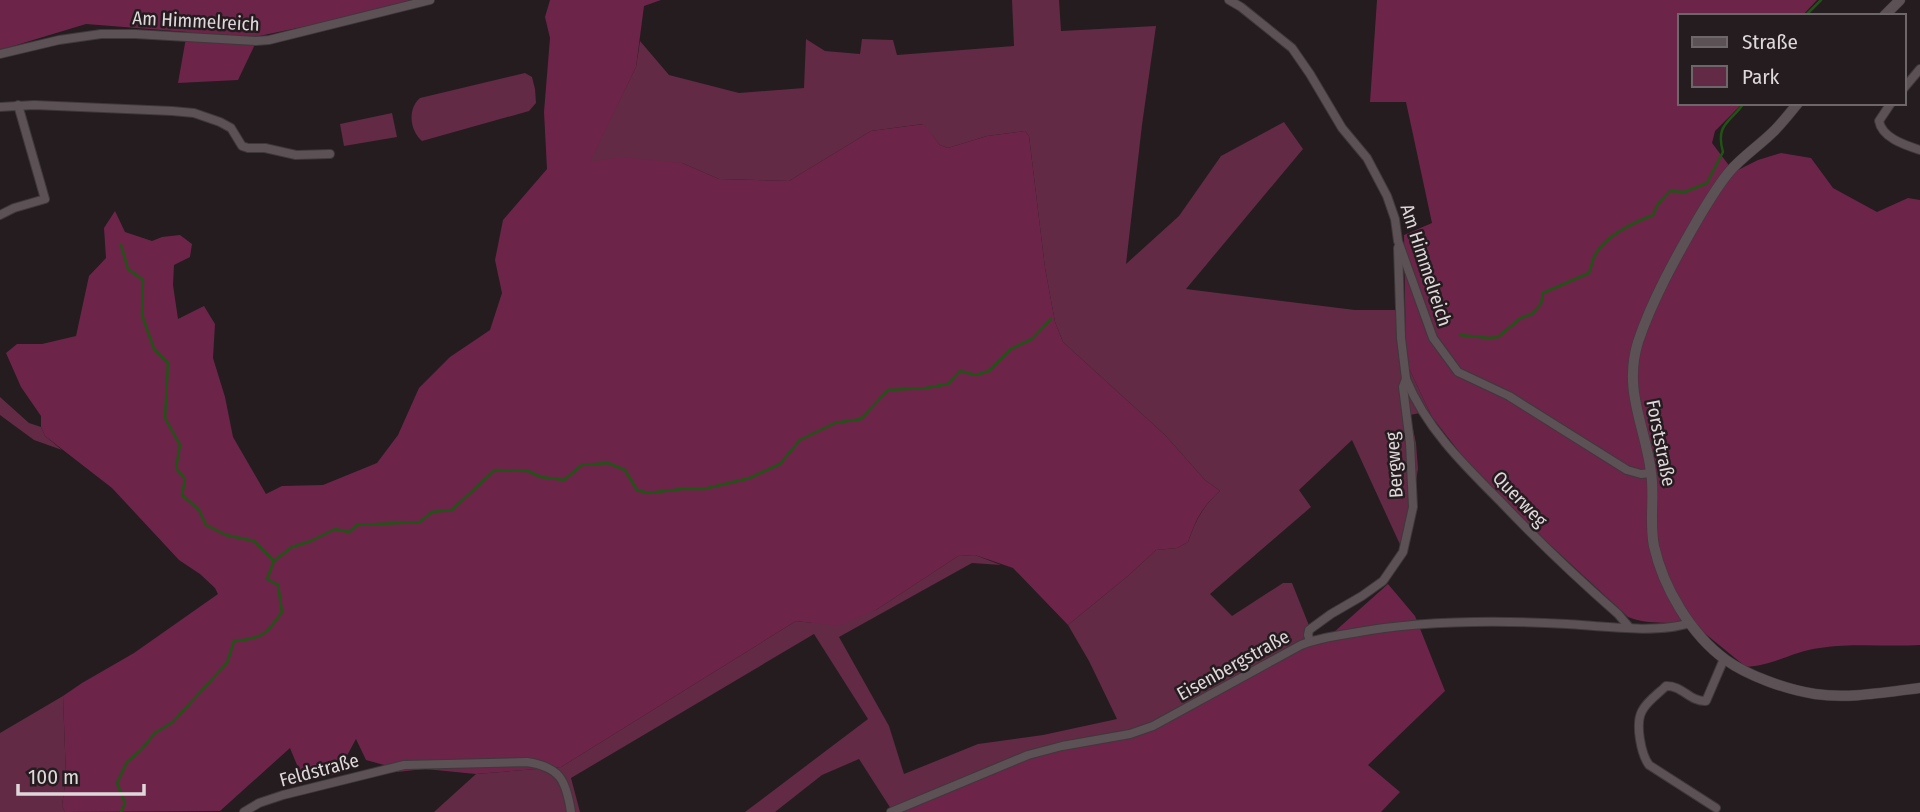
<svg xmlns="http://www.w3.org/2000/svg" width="1920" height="812" font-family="'Fira Sans Condensed',sans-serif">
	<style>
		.green { fill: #622a44 }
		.forest { fill: #6c2548 }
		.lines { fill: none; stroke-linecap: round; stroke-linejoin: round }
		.stream { stroke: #205415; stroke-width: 2.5 }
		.minor-casing { stroke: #3f383b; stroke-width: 10 }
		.tertiary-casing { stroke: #3f383b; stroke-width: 11 }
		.minor { stroke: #5c5256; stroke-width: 8 }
		.tertiary { stroke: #5c5256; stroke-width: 10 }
		.labels { text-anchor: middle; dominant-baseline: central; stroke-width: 5; stroke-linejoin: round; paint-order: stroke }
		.street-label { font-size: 19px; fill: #ded8da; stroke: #241c1f }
	</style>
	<rect width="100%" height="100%" fill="#241c1f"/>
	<g class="green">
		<path d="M 1012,0 L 1059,0 L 1061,31 L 1156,26 L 1142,125 L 1126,264 L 1179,216 L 1221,156 L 1284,122 L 1303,149 L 1186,289 L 1355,310 L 1405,310 L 1406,362 L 1432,417 L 1420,413 L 1410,415 L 1416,443 L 1418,469 L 1403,551 L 1352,440 L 1299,490 L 1311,507 L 1210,594 L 1232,616 L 1283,583 L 1292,583 L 1316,643 L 1155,729 L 893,812 L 859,759 L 822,775 L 775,812 L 745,812 L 868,719 L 814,634 L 571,778 L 580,812 L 434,812 L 476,774 L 561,767 L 796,621 L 814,623 L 876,610 L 958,556 L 975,555 L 1001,565 L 972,563 L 839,637 L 889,726 L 904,774 L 978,744 L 1043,735 L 1117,719 L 1089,661 L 1068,625 L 1129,575 L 1156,550 L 1177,548 L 1188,542 C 1196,520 1202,507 1220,491 L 1205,480 L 1165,435 L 1063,342 L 1055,322 L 1045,268 L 1029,136 L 1025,131 L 987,136 L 948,148 L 940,145 L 923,124 L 871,131 L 789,181 L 719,179 L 682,163 L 589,162 L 636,67 L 640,41 L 669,75 L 739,93 L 804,88 L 806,39 L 825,51 L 860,54 L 862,39 L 893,40 L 897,55 L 1014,46 Z"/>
		<path d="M 525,73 L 532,77 L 535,89 L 536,103 L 529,111 L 422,141 C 410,131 407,109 420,98 Z"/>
		<polygon points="392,113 397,137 344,146 340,124"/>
		<polygon points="0,397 29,423 41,427 45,436 62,450 34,440 4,418 0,415"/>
		<polygon points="63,696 66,777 62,806 65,812 0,812 0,733"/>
	</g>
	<g class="forest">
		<polygon points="0,0 411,0 360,15 259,36 238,80 178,83 187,32 86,24 0,50"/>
		<path d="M 550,0 L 661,0 L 644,6 L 636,67 L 590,162 L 621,157 L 682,163 L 719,179 L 789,181 L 871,131 L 924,124 L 940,145 L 948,148 L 987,136 L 1025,131 L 1029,136 L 1045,268 L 1055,322 L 1063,342 L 1165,435 L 1205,480 L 1220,491 C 1202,507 1196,519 1188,542 L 1177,548 L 1156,550 L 1129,575 L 1068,625 L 1013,568 L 975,555 L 958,556 L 876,610 L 838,626 L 796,621 L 561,767 L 476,774 L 425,769 L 387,773 L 384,765 L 366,760 L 356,739 L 337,774 L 304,782 L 290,748 L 220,811 L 65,812 L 62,806 L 66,777 L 63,696 L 82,683 L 134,653 L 218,594 L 215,588 L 200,574 L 179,560 L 112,488 L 45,436 L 41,427 L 41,416 L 21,387 L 6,353 L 17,344 L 42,344 L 76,336 L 89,276 L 106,258 L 104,228 L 115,211 L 125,232 L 152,241 L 162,237 L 180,235 L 192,244 L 190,257 L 174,265 L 173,285 L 178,319 L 204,306 L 215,324 L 213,358 L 225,397 L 233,437 L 266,494 L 282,486 L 323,485 L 377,463 L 398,435 L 419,388 L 450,357 L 490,330 L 502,293 L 495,260 L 503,220 L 547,169 L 544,112 L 550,38 L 545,17 Z"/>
		<path d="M 1377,0 L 1817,0 L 1802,16 L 1680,16 L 1680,103 L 1743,103 L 1715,131 L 1712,143 L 1734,172 L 1758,160 L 1781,153 L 1811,158 L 1833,188 L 1877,212 L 1908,198 L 1920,200 L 1920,645 C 1887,647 1853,643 1820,648 C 1793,651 1773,666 1746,667 L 1697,627 C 1674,620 1650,626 1628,617 L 1535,531 L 1467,462 L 1432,417 L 1406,362 L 1404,235 L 1432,223 L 1406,102 L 1370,102 Z"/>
		<polygon points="1388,584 1415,616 1445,691 1368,765 1400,792 1381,812 899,812 1003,768 1043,753 1155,729 1302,648 1324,641"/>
	</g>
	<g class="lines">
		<g class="stream">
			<polyline points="1805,16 1821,0"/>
			<polyline points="121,245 128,269 143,280 142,315 154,349 168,363 165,418 180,445 176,468 185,479 182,495 199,510 206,525 226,535 254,541 273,560"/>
			<path d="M 1460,335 L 1489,338 L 1498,337 L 1521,318 L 1532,314 L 1541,304 L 1543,293 L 1589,273 C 1591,268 1592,262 1594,257 C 1604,236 1633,223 1653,215 L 1658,204 L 1670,191 L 1685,192 L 1707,183 L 1723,152 C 1715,124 1730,123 1744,103"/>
			<path d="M 121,812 L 125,803 L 117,783 L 127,762 L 141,750 L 155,733 L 173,722 L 227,663 L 234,641 C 262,639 267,634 282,612 L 278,585 L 267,579 L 274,561 L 292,547 L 311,541 L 335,529 L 349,532 L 357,525 L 420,522 L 432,512 L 452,510 L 495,470 L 528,471 L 541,477 L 564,480 L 582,465 L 608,463 L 625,470 L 637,490 L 648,493 L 682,489 L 704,489 L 750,478 L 780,464 L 800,440 L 835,423 L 861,419 L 888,390 L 926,388 L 948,384 L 960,371 L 976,375 L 989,371 L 1011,349 L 1032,339 L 1051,319"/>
		</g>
		<defs>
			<g id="minor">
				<polyline points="1229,0 1241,7 1292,48 1310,74 1342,128 1367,158 1387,196 1395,219 1398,241 1433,338 1458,372 1509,396 1627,470 1641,474 1651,473"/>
				<polyline points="0,54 59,40 101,34 135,34 256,41 269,40 430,0"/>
				<polyline points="1904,88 1920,69"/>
				<path d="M 1891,103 L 1879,121 C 1882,138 1905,145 1920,150"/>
				<polyline points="0,107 34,105 172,111 194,113 220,122 231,128 242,146 248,148 265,148 296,155 330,154"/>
				<polyline points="0,215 14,208 45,199 18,105"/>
				<path d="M 1406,379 C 1426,428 1464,465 1501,502 C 1538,541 1577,578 1618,614 L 1629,627"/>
				<polyline points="1310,641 1308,635 1309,630 1331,614 1362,596 1383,581 1403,552 1413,507 1410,443 1403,387 1406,379 1401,338 1398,248"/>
				<path d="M 1716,808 L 1649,765 C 1641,754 1635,724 1642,711 C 1647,701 1658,694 1666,686 C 1682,685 1690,702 1706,701 L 1724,659"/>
				<path d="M 244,812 L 259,803 L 283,795 L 404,765 L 527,762 C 560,767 566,780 571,812"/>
				<path d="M 891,812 L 1028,755 L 1062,746 L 1130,734 L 1153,726 L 1301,645 C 1318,638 1335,636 1353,633 C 1423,620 1496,620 1567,624 C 1600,626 1659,634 1689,623"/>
			</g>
			<g id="tertiary">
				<polyline points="1884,16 1900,0"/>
				<path d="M 1798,103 C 1790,113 1782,123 1774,131 C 1760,145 1743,156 1730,171 C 1718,185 1708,202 1698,219 C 1676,257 1652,300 1638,342 C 1623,391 1645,425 1651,472 C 1655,496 1649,522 1654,546 C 1663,587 1691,635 1726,660 C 1748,676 1788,690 1815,694 C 1849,699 1886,692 1920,688"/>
			</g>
		</defs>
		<use href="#minor" class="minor-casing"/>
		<use href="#tertiary" class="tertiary-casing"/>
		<use href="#minor" class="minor"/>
		<use href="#tertiary" class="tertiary"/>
	</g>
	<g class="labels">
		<g class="street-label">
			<text transform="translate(196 21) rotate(3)">Am Himmelreich</text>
			<text transform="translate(1426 265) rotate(72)">Am Himmelreich</text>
			<text transform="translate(1661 443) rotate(79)">Forststraße</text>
			<text transform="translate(1394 465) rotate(-94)">Bergweg</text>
			<text transform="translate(1520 499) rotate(46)">Querweg</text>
			<text transform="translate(1233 665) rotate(-29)">Eisenbergstraße</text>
			<text transform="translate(319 770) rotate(-15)">Feldstraße</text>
		</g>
	</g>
	<rect x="1678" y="14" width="228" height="91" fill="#241c1f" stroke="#6e676a" stroke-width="2"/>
	<rect x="1692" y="37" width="35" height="10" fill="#5c5256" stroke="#6e676a" stroke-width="2"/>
	<text x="1742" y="49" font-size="21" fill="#ded8da">Straße</text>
	<rect x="1692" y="66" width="35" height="21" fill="#622a44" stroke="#6e676a" stroke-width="2"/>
	<text x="1742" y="84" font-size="21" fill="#ded8da">Park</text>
	<path d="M18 784v10h126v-10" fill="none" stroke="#ded8da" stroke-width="3.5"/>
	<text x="28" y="784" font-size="21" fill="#ded8da" stroke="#241c1f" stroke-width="5" paint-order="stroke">100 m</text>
</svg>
